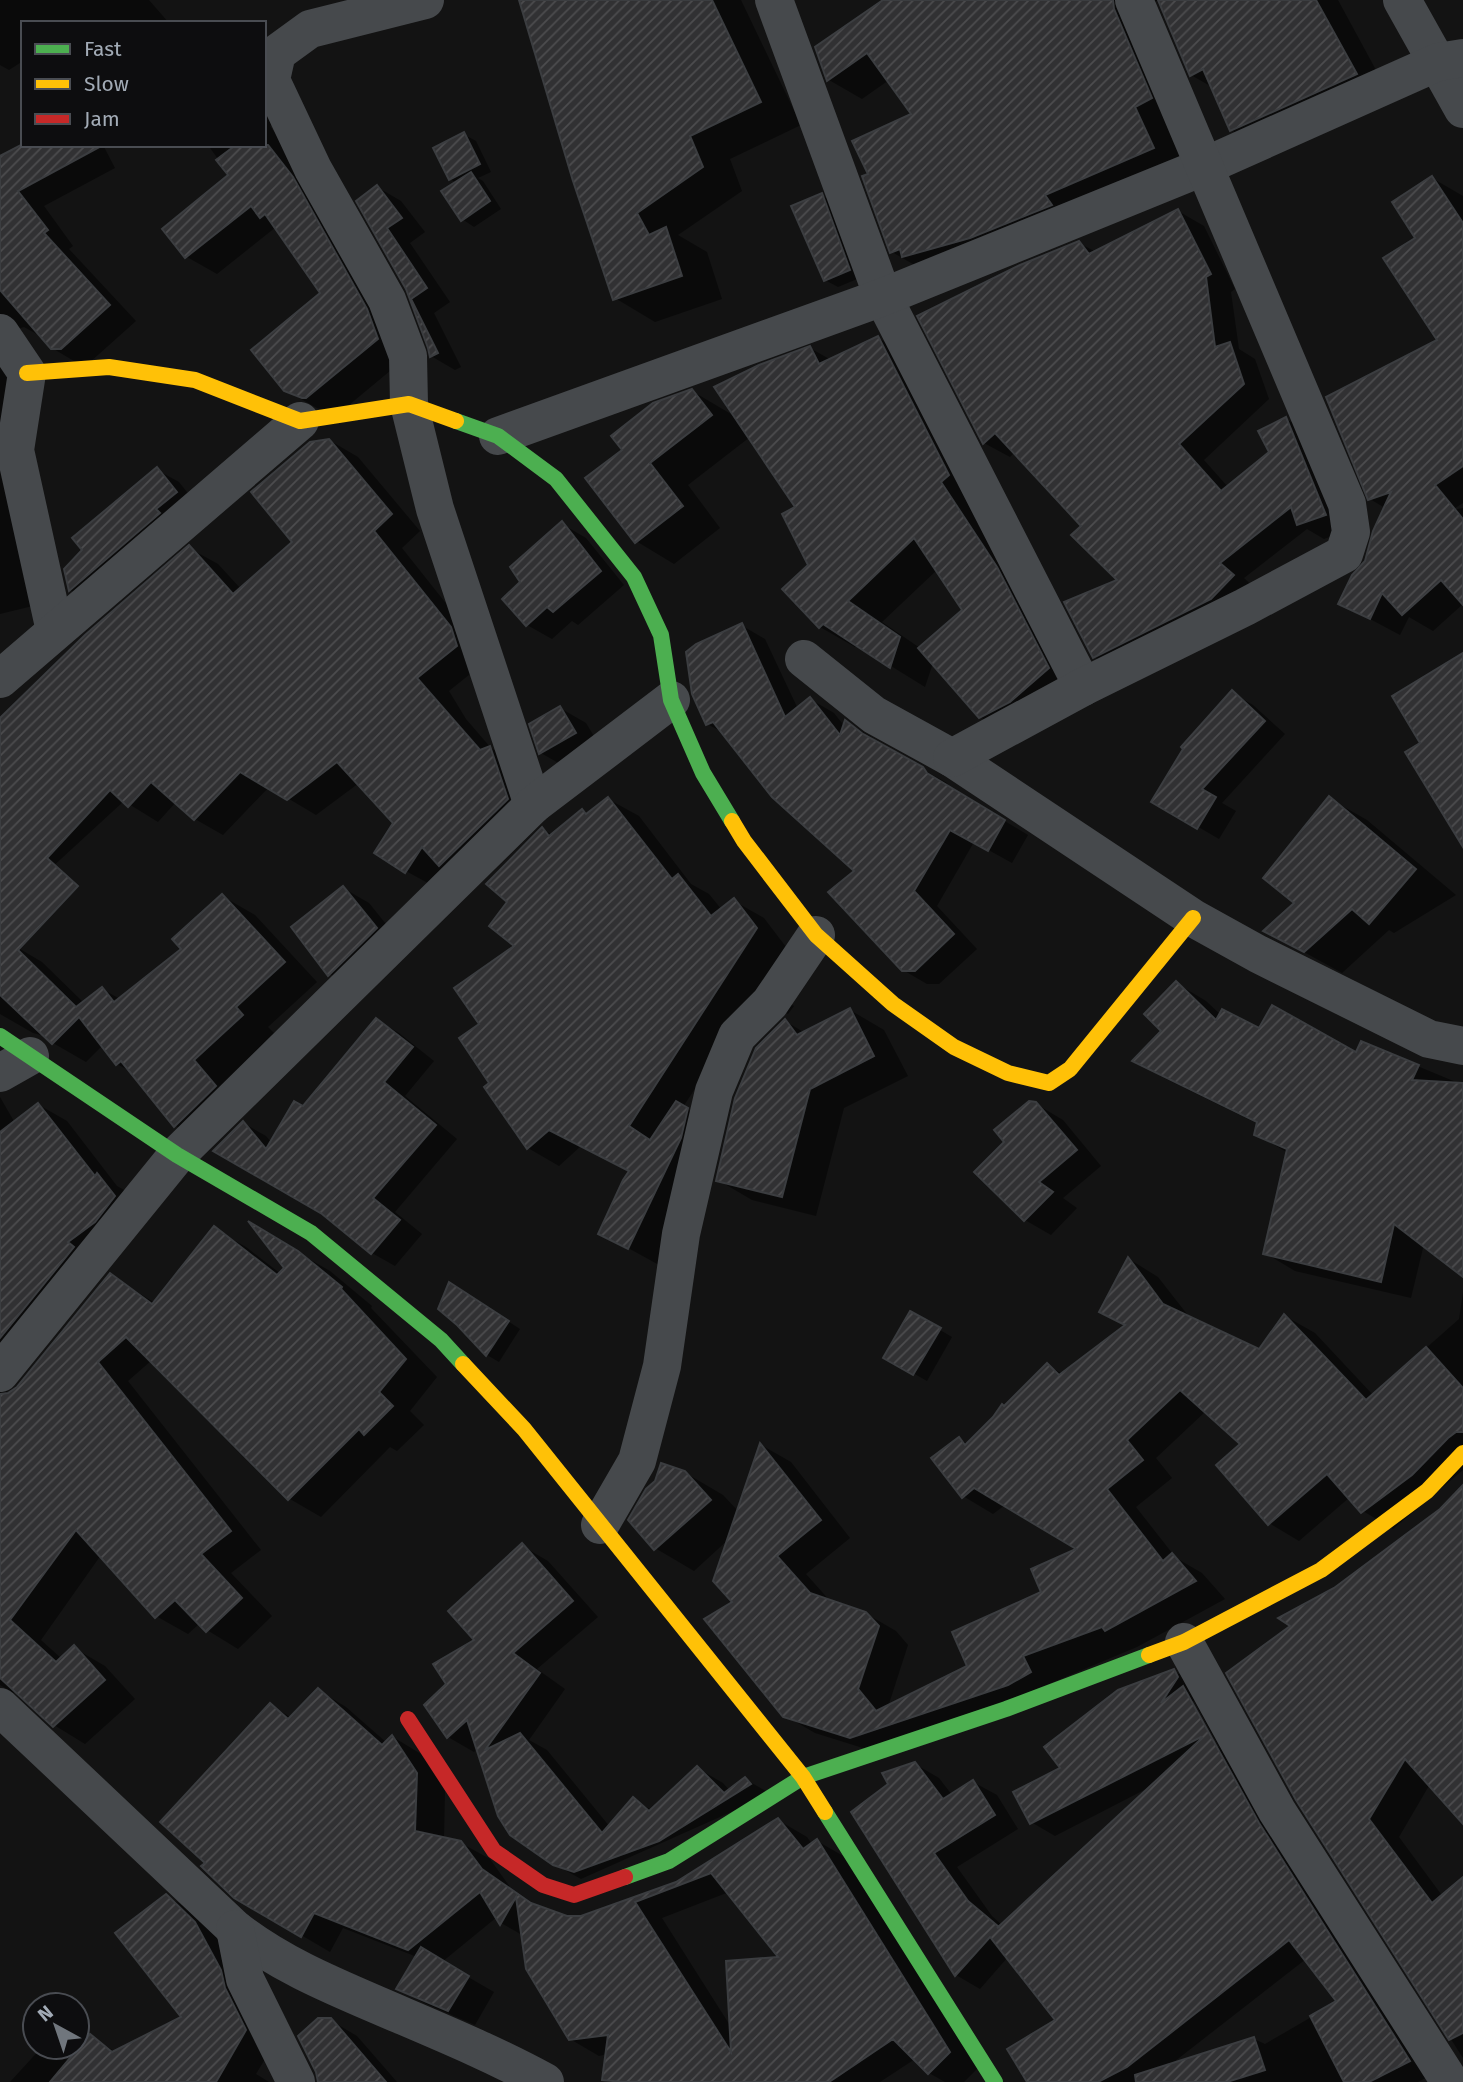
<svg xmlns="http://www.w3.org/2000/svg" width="1463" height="2082" font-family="'Fira Sans',sans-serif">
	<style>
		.shadow { fill: #0007; fill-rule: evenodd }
		.building { fill: url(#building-hatch); stroke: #3b3d40; stroke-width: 2; fill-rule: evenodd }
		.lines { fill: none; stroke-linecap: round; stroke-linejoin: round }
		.street { stroke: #46494c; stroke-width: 38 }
		.fast { stroke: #4caf50; stroke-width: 16 }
		.slow { stroke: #ffc107; stroke-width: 16 }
		.jam { stroke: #c62828; stroke-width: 16 }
	</style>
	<defs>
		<pattern id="building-hatch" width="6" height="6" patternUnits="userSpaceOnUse" patternTransform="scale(1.75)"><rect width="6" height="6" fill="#313133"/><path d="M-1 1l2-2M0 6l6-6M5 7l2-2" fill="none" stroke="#4c4c4e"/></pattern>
	</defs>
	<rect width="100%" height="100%" fill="#131313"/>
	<g class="shadow">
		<polygon points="0,0 149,0 169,23 23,23 23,61 9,70 0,65"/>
		<polygon points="521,0 741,0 801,125 730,159 742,191 678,235 707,252 722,299 655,322 615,298"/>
		<polygon points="886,0 1158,0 1149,6 1186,167 925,271 892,252 870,175 914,115 889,80 862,99 829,80 817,48"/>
		<polygon points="1160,0 1338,0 1389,94 1264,149 1231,130 1212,87 1191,75"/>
		<polygon points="264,97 279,121 270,126 323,197 408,356 337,415 317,408 285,390 322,293 276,227 217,274 187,257 164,229 230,176 208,145 264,145"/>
		<polygon points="463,134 476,141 491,172 478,178 483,181 501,209 474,227 462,219 457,183 450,179"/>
		<polygon points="25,145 103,145 115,168 44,206 73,246 69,249 136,321 89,363 79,364 52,348 44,338 24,327 14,330 24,411 0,424 0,158"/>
		<polygon points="1432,178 1463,196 1463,503 1452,510 1463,508 1463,604 1433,631 1409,617 1400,635 1340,603 1366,562 1385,508 1370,499 1440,341 1418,238"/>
		<polygon points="377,187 401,201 425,232 410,243 450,302 434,313 461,367 455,370 431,356 430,348 408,289 358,201"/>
		<polygon points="822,195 834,203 862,277 838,287 825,280"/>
		<polygon points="1178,211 1204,226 1235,289 1231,292 1239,349 1255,359 1269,399 1204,460 1228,487 1271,453 1286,419 1312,434 1351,529 1324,539 1307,529 1244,578 1258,591 1120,671 1094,657 1120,580 1083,526 1015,452 1010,457 984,443 1079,243 1096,252"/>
		<path d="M 878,338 L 914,358 L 1083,689 L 1015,737 L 980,717 L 933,663 L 925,687 L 857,645 L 855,647 L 820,627 L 810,565 L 798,508 L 750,437 L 688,485 L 720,528 L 674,564 L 636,541 L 625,450 L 692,391 L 736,417 L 810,348 L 831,360 ZM 937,570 L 964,611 L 920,648 L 882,622 Z"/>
		<polygon points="0,429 49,602 0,614"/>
		<polygon points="329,440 358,457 420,531 402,548 479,645 485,662 449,691 466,719 491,748 519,764 536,816 435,887 406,871 395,823 359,783 316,815 269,787 223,835 195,819 176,802 158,822 124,801 0,915 0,718 189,548 218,564 241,589 295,543"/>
		<polygon points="157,470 179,482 198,506 92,603 70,590"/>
		<polygon points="562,524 586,538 624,585 578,625 572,621 552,639 527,625 504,599 523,583"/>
		<polygon points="741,625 765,639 798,709 810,699 834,713 845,727 846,723 870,736 885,748 947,783 951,789 1028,835 1012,863 974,842 937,906 977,949 939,984 927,984 903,970 857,871 726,734 707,724"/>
		<polygon points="1232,693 1253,705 1285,734 1222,803 1236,811 1219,839 1154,801"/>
		<polygon points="560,708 586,723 601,748 567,768 541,753 531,725"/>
		<polygon points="608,799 639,816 691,884 709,894 722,910 734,901 764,918 786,947 790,1004 794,1006 788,1014 756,995 683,1107 718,1127 659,1265 601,1233 631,1172 581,1146 559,1166 528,1148 487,1087 492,1084 481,1024 517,947 510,902 542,829 553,835 583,811 588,815"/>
		<polygon points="1330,799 1367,820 1456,895 1394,933 1389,930 1342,973 1266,931 1296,903"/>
		<polygon points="343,888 369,903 402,944 355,989 330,974"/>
		<polygon points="222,896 255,915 317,982 268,1027 276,1035 209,1145 176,1126 133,1073 117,1064 103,1045 86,1062 53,1043 45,1036 33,1033 0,1014 0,955 8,942 42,962 84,1003 102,989 120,999 184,949"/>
		<polygon points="1176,983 1206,1001 1221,1015 1259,1030 1357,1055 1362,1043 1463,1085 1463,1274 1424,1244 1411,1298 1295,1271 1265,1253 1288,1153 1256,1134 1258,1124 1164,1078 1135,1061 1163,1031"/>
		<polygon points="850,1010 884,1030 908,1076 844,1108 816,1216 752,1200 718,1180 785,1021 805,1033"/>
		<polygon points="377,1020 399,1033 434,1061 405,1096 457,1139 395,1212 422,1234 395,1266 372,1253 323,1213 216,1150 243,1123 266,1136 272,1143"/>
		<polygon points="0,1097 15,1123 39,1105 67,1121 117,1186 126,1191 6,1387 8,1398 0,1414"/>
		<polygon points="1036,1104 1063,1120 1101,1166 1063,1198 1077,1208 1051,1235 1025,1220 1007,1142"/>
		<polygon points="255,1228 330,1271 372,1306 371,1308 437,1377 410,1411 424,1425 397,1451 390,1447 321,1517 290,1499 152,1360 128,1381 261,1550 231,1573 272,1616 238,1649 207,1630 200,1623 188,1634 156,1616 101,1555 41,1640 62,1659 74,1648 105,1666 135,1699 85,1744 54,1725 17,1690 14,1693 0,1685 0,1427 110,1275 155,1303 214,1229 246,1247 281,1274 287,1268"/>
		<polygon points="1129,1259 1158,1277 1190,1318 1260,1351 1285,1316 1315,1333 1373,1395 1459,1319 1463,1292 1463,1470 1393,1529 1363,1511 1350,1497 1299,1541 1269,1523 1242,1444 1206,1411 1156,1458 1172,1478 1136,1507 1176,1558 1202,1573 1225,1599 1137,1647 882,1754 815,1733 784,1715 735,1602 730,1538 694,1571 655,1548 684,1472 723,1495 739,1512 761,1445 791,1462 850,1538 806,1574 831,1602 865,1613 896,1631 908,1645 888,1707 969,1667 1044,1593 1080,1549 1005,1505 993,1514 963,1496 959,1439 968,1444 1047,1365 1063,1374 1127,1325"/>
		<polygon points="462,1292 520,1329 499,1362 487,1355 458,1324"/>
		<polygon points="911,1313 952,1337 927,1381 885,1357"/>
		<polygon points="1463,1487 1463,1821 1430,1784 1399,1837 1449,1905 1463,1913 1463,2058 1297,1799 1293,1626 1335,1589 1444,1508"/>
		<polygon points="522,1546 548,1561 598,1617 537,1669 565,1689 529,1740 547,1750 610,1827 633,1800 652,1810 697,1768 723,1783 730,1791 745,1779 771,1794 581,1879 554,1864 478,1748 474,1752 448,1737 448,1685 476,1640"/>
		<path d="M 1174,1671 L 1198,1685 L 1433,2074 L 1418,2082 L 1029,2082 L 1058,2021 L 1008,1957 L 980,1989 L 956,1975 L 854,1812 L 915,1764 L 939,1778 L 952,1795 L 973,1782 L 997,1795 L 1018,1829 L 957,1867 L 992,1916 L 1003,1926 L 1148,1788 L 1055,1836 L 1031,1822 L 1063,1768 ZM 1164,1695 L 1168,1695 L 1158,1711 ZM 1194,1701 L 1219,1747 L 1215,1747 L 1190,1703 ZM 1306,1959 L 1339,2001 L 1265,2044 L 1254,2039 L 1170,2065 Z"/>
		<path d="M 318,1690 L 346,1707 L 387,1743 L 393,1737 L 421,1754 L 445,1791 L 444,1839 L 461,1843 L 490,1859 L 510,1887 L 540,1908 L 567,1918 L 582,1917 L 677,1883 L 778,1820 L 807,1837 L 812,1844 L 817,1841 L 845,1857 L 978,2068 L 964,2082 L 945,2082 L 929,2073 L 915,2059 L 880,2082 L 610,2082 L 604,2079 L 607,2054 L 599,2056 L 570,2039 L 524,1936 L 501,1923 L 497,1917 L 442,1962 L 494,1992 L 475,2025 L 424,2003 L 399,1989 L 417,1957 L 343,1928 L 330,1952 L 235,1896 L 208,1863 L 270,1705 L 292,1718 ZM 729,1892 L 782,1959 L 731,2027 L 662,1918 Z"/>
		<polygon points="166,1896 193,1911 222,1939 271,2049 256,2074 269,2082 10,2082 42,2047 70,2061 90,2037 116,2052 184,2017"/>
		<polygon points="330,2020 357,2036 397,2082 321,2082"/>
	</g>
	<g class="building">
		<polygon points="519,0 712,0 761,102 690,136 703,167 637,213 649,235 666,227 682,276 613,300 573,181"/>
		<polygon points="883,0 1113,0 1114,9 1152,98 1135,107 1154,148 1045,195 1052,205 970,238 902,257 900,249 890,253 862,176 868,174 852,141 911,114 867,53 827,81 815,47"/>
		<polygon points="1158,0 1316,0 1357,74 1230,131 1203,69 1190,76"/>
		<polygon points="464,132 480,164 449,180 433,148"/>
		<polygon points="21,145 103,145 18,191 48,230 44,233 110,305 61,349 51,349 0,290 0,156"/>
		<polygon points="236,145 268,145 293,177 367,309 378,339 306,398 302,398 284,391 251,350 320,293 265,214 260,218 251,206 185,258 162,229 228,175 216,160"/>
		<polygon points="471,172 490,201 461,221 441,191"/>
		<polygon points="1432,176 1463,223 1463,466 1435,485 1463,519 1463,605 1441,580 1402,615 1382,593 1370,619 1338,604 1352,575 1365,561 1373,531 1391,492 1368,500 1326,397 1437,340 1383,258 1415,238 1392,202"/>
		<polygon points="377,185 402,218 387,228 427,288 411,299 438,353 430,357 428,348 406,289 356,201"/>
		<polygon points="822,193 850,270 824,281 791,206"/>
		<polygon points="1178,209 1211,274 1206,277 1215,347 1230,342 1244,384 1179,444 1221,491 1269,452 1258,431 1286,417 1326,515 1297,525 1291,507 1220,563 1234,575 1211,599 1093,658 1064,602 1117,580 1071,535 1081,526 995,433 983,444 917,316 1020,265 1079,241 1089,254"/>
		<polygon points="878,336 949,475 941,482 997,567 1049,668 1010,702 979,718 918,648 962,610 914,538 848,601 900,637 890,668 823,624 819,628 782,589 808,565 782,514 795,507 714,387 759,365 810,346 819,364"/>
		<polygon points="692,389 712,415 650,463 683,506 635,543 585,478 622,450 611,436 653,403"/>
		<polygon points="329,439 392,514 374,531 451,627 457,646 417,678 480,750 490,746 508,799 439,866 422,847 405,873 374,853 393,823 337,762 287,800 240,772 194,820 151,782 128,807 110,790 47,858 78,886 18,950 76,1007 102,987 114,1002 181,949 172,939 222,894 285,962 236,1007 243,1015 194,1060 216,1086 174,1127 121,1061 116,1065 79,1017 52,1044 0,995 0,718 85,635 189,545 233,594 292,542 251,492 310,442"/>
		<polygon points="157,467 177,492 156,509 160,513 69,591 64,569 82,550 72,538"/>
		<polygon points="562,521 601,571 553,612 547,607 526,626 502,599 520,582 510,567"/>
		<polygon points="742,623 785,717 810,697 840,735 845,720 863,734 923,767 927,773 1005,820 988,851 950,830 914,891 954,934 915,971 902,971 828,892 854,871 772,797 713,722 706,725 692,694 686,652 696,644"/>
		<polygon points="1463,653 1463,847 1405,752 1420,743 1392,696"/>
		<polygon points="1232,690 1265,721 1202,789 1216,797 1197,829 1151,802 1183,749 1181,747"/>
		<polygon points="560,706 576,733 539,754 529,724"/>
		<polygon points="1329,796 1416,869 1369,924 1352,909 1304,952 1263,931 1294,903 1263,878"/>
		<polygon points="608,797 672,879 678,874 711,916 734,898 757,928 629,1126 650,1140 676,1101 688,1108 681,1138 628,1249 598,1234 623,1180 629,1171 549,1130 527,1149 484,1087 489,1083 459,1038 479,1024 454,988 514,946 489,926 507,902 486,884 542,827 549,836 582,809 586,814"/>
		<polygon points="343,886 377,928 328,976 291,927"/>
		<polygon points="1176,981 1216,1020 1222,1009 1259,1028 1272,1005 1356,1052 1361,1041 1419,1065 1412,1080 1463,1083 1463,1277 1394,1224 1381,1282 1263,1254 1287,1149 1254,1135 1257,1122 1132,1061 1161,1031 1144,1014"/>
		<polygon points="850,1008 874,1056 810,1089 782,1197 716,1181 735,1098 756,1048 785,1019 797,1035"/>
		<polygon points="376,1018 413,1047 384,1082 436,1125 373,1198 400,1220 371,1254 322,1214 213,1151 243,1121 266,1149 294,1101 303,1106"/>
		<polygon points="1029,1101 1036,1102 1077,1150 1039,1182 1053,1192 1024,1221 974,1172 1004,1142 994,1130"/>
		<polygon points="38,1103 95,1176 97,1173 115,1196 95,1222 68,1242 74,1247 0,1338 0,1132"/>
		<polygon points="248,1221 298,1251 342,1287 341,1289 406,1359 379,1392 393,1406 364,1435 359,1429 288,1500 126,1337 98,1362 231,1531 201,1554 242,1598 206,1632 175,1600 155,1618 76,1530 10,1620 56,1662 74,1645 105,1680 53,1727 0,1678 0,1394 8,1393 17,1387 110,1273 152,1304 214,1226 277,1275 284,1268"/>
		<polygon points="1128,1257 1163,1304 1259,1349 1284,1314 1366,1400 1426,1347 1463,1388 1463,1432 1456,1432 1448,1438 1412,1475 1361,1513 1327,1474 1268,1525 1216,1465 1240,1444 1180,1390 1127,1440 1143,1460 1107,1489 1163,1561 1172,1553 1196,1581 1105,1631 1102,1627 1023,1656 1031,1672 1008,1685 850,1738 783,1717 704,1619 732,1602 713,1581 760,1443 821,1520 777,1556 810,1593 866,1612 879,1626 858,1689 876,1711 967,1666 952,1632 1041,1592 1031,1569 1076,1549 974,1488 962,1498 931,1458 959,1437 965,1445 993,1417 1002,1404 1004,1406 1047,1363 1059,1375 1125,1325 1099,1312"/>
		<polygon points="449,1282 509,1321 486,1356 457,1325 438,1309"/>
		<polygon points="910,1311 941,1328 913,1375 883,1358"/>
		<polygon points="661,1463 685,1471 711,1500 654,1550 628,1520 646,1489 655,1481"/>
		<polygon points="1463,1485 1463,1824 1405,1759 1369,1819 1432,1903 1463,1877 1463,2033 1449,2040 1296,1800 1226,1673 1290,1626 1278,1618 1334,1588 1440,1509"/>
		<polygon points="522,1543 573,1601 513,1653 540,1673 485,1750 520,1733 602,1833 633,1797 649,1811 697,1766 724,1793 745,1777 751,1784 659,1841 574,1872 553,1865 510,1835 498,1816 467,1720 447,1738 424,1705 446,1684 433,1664 474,1640 448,1611"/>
		<polygon points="1174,1669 1178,1677 1161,1703 1183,1686 1259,1823 1410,2061 1369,2082 1344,2082 1310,2016 1336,2001 1289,1940 1127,2067 1098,2082 1027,2082 1007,2049 1055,2020 990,1937 955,1976 851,1812 888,1784 882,1773 915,1762 943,1799 973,1780 995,1815 934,1853 968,1901 999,1927 997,1928 1202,1738 1201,1737 1030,1824 1013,1792 1060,1768 1044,1747 1118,1690"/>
		<path d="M 318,1688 L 382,1745 L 392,1735 L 417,1773 L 415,1831 L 461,1841 L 482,1869 L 531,1903 L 567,1916 L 581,1916 L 676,1882 L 778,1818 L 803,1849 L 817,1839 L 950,2052 L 928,2074 L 893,2039 L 829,2082 L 623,2082 L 602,2080 L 608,2035 L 569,2040 L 526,1969 L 516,1897 L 500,1925 L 480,1892 L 408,1950 L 314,1913 L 301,1937 L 234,1898 L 201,1866 L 205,1863 L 160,1822 L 270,1703 L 288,1719 ZM 711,1873 L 778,1957 L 726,1961 L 731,2052 L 635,1902 Z"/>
		<polygon points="166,1894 195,1922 221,1970 225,1988 246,2030 216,2082 50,2082 90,2034 112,2052 181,2017 115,1933"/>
		<polygon points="421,1947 469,1976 448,2011 396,1989"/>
		<polygon points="318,2018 331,2018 386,2082 318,2082 316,2072 298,2036"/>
		<polygon points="1254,2037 1265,2070 1227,2082 1136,2082 1135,2075"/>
	</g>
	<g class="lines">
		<g class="street">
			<polyline points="425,0 310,29 277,53 271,80 313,169 387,300 408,356 409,404 435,509 533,805"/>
			<polyline points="774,0 883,297 1083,687"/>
			<polyline points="1402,0 1463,109"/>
			<polyline points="0,333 27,373 15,450 55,631"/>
			<polyline points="498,436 883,297 1203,167 1438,62 1463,58"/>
			<polyline points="804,659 874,715 952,758 1193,918 1258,954 1429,1039 1463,1046"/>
			<polyline points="0,679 300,421"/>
			<polyline points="952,758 1083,687 1245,607 1344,554 1351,532 1347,504 1134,0"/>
			<polyline points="0,1073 30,1056"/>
			<polyline points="0,1373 177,1155 533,805 671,700"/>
			<polyline points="600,1525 637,1461 662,1366 681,1234 714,1091 737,1036 770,1003 816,935"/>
			<polyline points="1184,1642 1277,1811 1450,2082"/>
			<path d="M 0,1707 L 235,1929 C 277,1962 326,1983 375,2004 C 433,2029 490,2052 545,2082"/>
			<polyline points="235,1929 245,1979 296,2082"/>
		</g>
		<g class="fast">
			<polyline points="456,421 498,436 556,479 634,577 661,635 671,700 703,773 732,821"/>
			<polyline points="0,1036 177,1155 311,1233 441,1340 463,1364"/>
			<polyline points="825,1812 995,2082"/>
			<polyline points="625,1877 669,1861 803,1777 1006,1709 1149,1655"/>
		</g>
		<g class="slow">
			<polyline points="27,373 109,367 195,380 300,421 409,404 456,421"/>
			<polyline points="732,821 744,841 816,935 893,1004 954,1047 1008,1073 1049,1083 1070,1069 1193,918"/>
			<polyline points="463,1364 524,1429 803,1777 825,1812"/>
			<polyline points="1149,1655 1184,1642 1321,1570 1427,1491 1463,1453"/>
		</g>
		<polyline class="jam" points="408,1719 494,1851 543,1885 574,1895 625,1877"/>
	</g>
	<rect x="21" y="21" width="245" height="126" fill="#0d0d0f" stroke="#494c52" stroke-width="2"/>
	<rect x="35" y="44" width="35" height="10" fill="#4caf50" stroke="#494c52" stroke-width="2"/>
	<text x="84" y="56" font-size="21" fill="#a2abb6">Fast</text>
	<rect x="35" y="79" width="35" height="10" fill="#ffc107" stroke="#494c52" stroke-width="2"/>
	<text x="84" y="91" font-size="21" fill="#a2abb6">Slow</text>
	<rect x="35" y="114" width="35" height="10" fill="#c62828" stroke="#494c52" stroke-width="2"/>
	<text x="84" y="126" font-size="21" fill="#a2abb6">Jam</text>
	<g transform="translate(56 2026) rotate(320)"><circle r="33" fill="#0d0d0f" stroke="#494c52" stroke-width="2"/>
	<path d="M0-5L12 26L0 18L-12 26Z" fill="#70767d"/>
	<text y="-10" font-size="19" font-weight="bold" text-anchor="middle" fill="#a2abb6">N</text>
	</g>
</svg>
